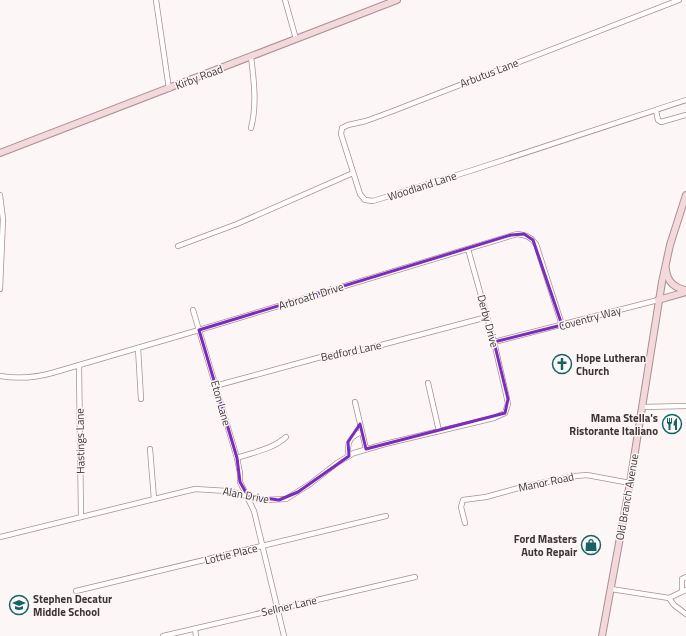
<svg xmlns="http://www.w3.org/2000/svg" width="686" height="636" font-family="'Titillium Web',sans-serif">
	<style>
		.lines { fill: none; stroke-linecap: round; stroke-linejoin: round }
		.street-casing { stroke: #ab8f91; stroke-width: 6 }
		.secondary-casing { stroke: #ab8f91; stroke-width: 8 }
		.street { stroke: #fff; stroke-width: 4.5 }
		.secondary { stroke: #f3d8dc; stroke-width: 6 }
		.marked { fill: none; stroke: #7b2cbf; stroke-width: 3; stroke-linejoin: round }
		.labels { text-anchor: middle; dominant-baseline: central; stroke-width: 3; stroke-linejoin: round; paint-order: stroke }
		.street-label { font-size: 11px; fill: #3e3334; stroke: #fcf6f7 }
		.poi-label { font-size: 11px; font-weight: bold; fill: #3e3334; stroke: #fcf6f7; text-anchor: start }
	</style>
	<rect width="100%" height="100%" fill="#fcf6f7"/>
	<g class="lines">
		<defs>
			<g id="street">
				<polyline points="156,0 169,89"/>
				<polyline points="285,0 296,39"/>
				<polyline points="679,0 393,111 366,121 348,125 342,128 341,134 360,194 365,200 373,201 473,170 686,100"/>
				<path d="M 251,57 C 254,80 257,106 251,128"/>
				<polyline points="656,111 658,120 661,122 686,115"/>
				<polyline points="0,195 3,219 0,289"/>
				<polyline points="178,246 237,224 353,173"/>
				<polyline points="193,310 237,458 240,473 240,482 254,511 284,636"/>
				<polyline points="494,342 658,300"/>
				<polyline points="138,348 141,399"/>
				<polyline points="79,365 81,517"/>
				<path d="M 0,376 C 18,379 34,378 52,373 L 199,330 L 517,234 C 526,235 531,237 536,244 L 562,325"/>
				<polyline points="428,383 439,431"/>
				<polyline points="215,386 321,357 351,353 487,317"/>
				<polyline points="355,402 366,449"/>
				<polyline points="642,407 686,406"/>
				<polyline points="150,449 154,499"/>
				<path d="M 349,456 C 346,443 350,436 362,432"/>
				<path d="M 237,458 C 254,452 273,449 286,437"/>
				<polyline points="465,523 461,507 463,500 486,497 522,487 576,476 587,475 630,483"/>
				<polyline points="0,537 195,489 227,491 264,500 286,499 310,484 337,463 354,453 385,444 494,418 505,413 508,404 506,394 494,342 468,249"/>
				<polyline points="611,589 669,598 674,605 686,614"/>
				<polyline points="76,591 386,516"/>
				<polyline points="682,591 682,579 686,577"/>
				<polyline points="669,598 686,590"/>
				<polyline points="195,629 196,636"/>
				<polyline points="163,636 415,577"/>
			</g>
			<g id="secondary">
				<polyline points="0,153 397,0"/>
				<path d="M 666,269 C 667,281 674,288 686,290"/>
				<polyline points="658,300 686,292"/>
				<polyline points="602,636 630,483 662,282 670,245 686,195"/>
			</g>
		</defs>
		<use href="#street" class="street-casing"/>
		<use href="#secondary" class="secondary-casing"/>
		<use href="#street" class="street"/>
		<use href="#secondary" class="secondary"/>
	</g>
	<path class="marked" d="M 524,234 L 533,240 L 562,325 L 494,342 L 508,399 L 505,413 L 366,449 L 360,424 L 348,442 L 349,456 L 298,492 L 279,500 L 248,496 L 240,482 L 237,458 L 199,330 L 511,235 Z"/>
	<defs>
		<symbol id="church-ring" viewBox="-11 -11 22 22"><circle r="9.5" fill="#fcf6f7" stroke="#156462" stroke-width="1.5"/><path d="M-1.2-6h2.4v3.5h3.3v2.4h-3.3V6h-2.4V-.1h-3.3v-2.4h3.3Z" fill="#156462"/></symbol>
		<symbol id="restaurant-ring" viewBox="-11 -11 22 22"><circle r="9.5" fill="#fcf6f7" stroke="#156462" stroke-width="1.5"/><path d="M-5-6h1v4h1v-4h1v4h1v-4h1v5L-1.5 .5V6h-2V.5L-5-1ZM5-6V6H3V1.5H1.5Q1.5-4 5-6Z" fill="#156462"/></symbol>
		<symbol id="shop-ring" viewBox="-11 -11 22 22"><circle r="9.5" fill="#fcf6f7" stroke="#156462" stroke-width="1.5"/><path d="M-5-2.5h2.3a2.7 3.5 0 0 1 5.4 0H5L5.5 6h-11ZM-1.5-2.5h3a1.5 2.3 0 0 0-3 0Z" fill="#156462"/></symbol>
		<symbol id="school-ring" viewBox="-11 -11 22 22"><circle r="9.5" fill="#fcf6f7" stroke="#156462" stroke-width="1.5"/><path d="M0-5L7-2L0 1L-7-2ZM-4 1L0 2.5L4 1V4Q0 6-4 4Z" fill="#156462"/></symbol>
	</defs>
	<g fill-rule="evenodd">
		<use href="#church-ring" x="551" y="353" width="22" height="22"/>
		<use href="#restaurant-ring" x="661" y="413" width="22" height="22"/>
		<use href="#shop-ring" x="580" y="534" width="22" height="22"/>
		<use href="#school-ring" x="8" y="594" width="22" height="22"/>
	</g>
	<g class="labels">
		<g class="street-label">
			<text transform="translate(489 73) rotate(-21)">Arbutus Lane</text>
			<text transform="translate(199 77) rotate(-21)">Kirby Road</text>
			<text transform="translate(422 186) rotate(-18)">Woodland Lane</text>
			<text transform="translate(311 296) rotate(-17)">Arbroath Drive</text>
			<text transform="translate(590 318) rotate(-15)">Coventry Way</text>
			<text transform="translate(488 321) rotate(75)">Derby Drive</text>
			<text transform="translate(351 351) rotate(-12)">Bedford Lane</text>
			<text transform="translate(221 403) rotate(74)">Eton Lane</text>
			<text transform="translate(80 441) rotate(-91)">Hastings Lane</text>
			<text transform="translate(546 482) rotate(-12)">Manor Road</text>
			<text transform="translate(246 495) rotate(11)">Alan Drive</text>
			<text transform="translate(627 497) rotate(-80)">Old Branch Avenue</text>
			<text transform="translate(231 554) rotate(-14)">Lottie Place</text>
			<text transform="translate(289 606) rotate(-13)">Sellner Lane</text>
		</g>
		<g class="poi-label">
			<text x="576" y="358">Hope Lutheran<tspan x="576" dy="13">Church</tspan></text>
			<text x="658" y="418" text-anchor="end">Mama Stella's<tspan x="658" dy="13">Ristorante Italiano</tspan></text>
			<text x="577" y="539" text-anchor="end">Ford Masters<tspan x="577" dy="13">Auto Repair</tspan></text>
			<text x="33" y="599">Stephen Decatur<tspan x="33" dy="13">Middle School</tspan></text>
		</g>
	</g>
</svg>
